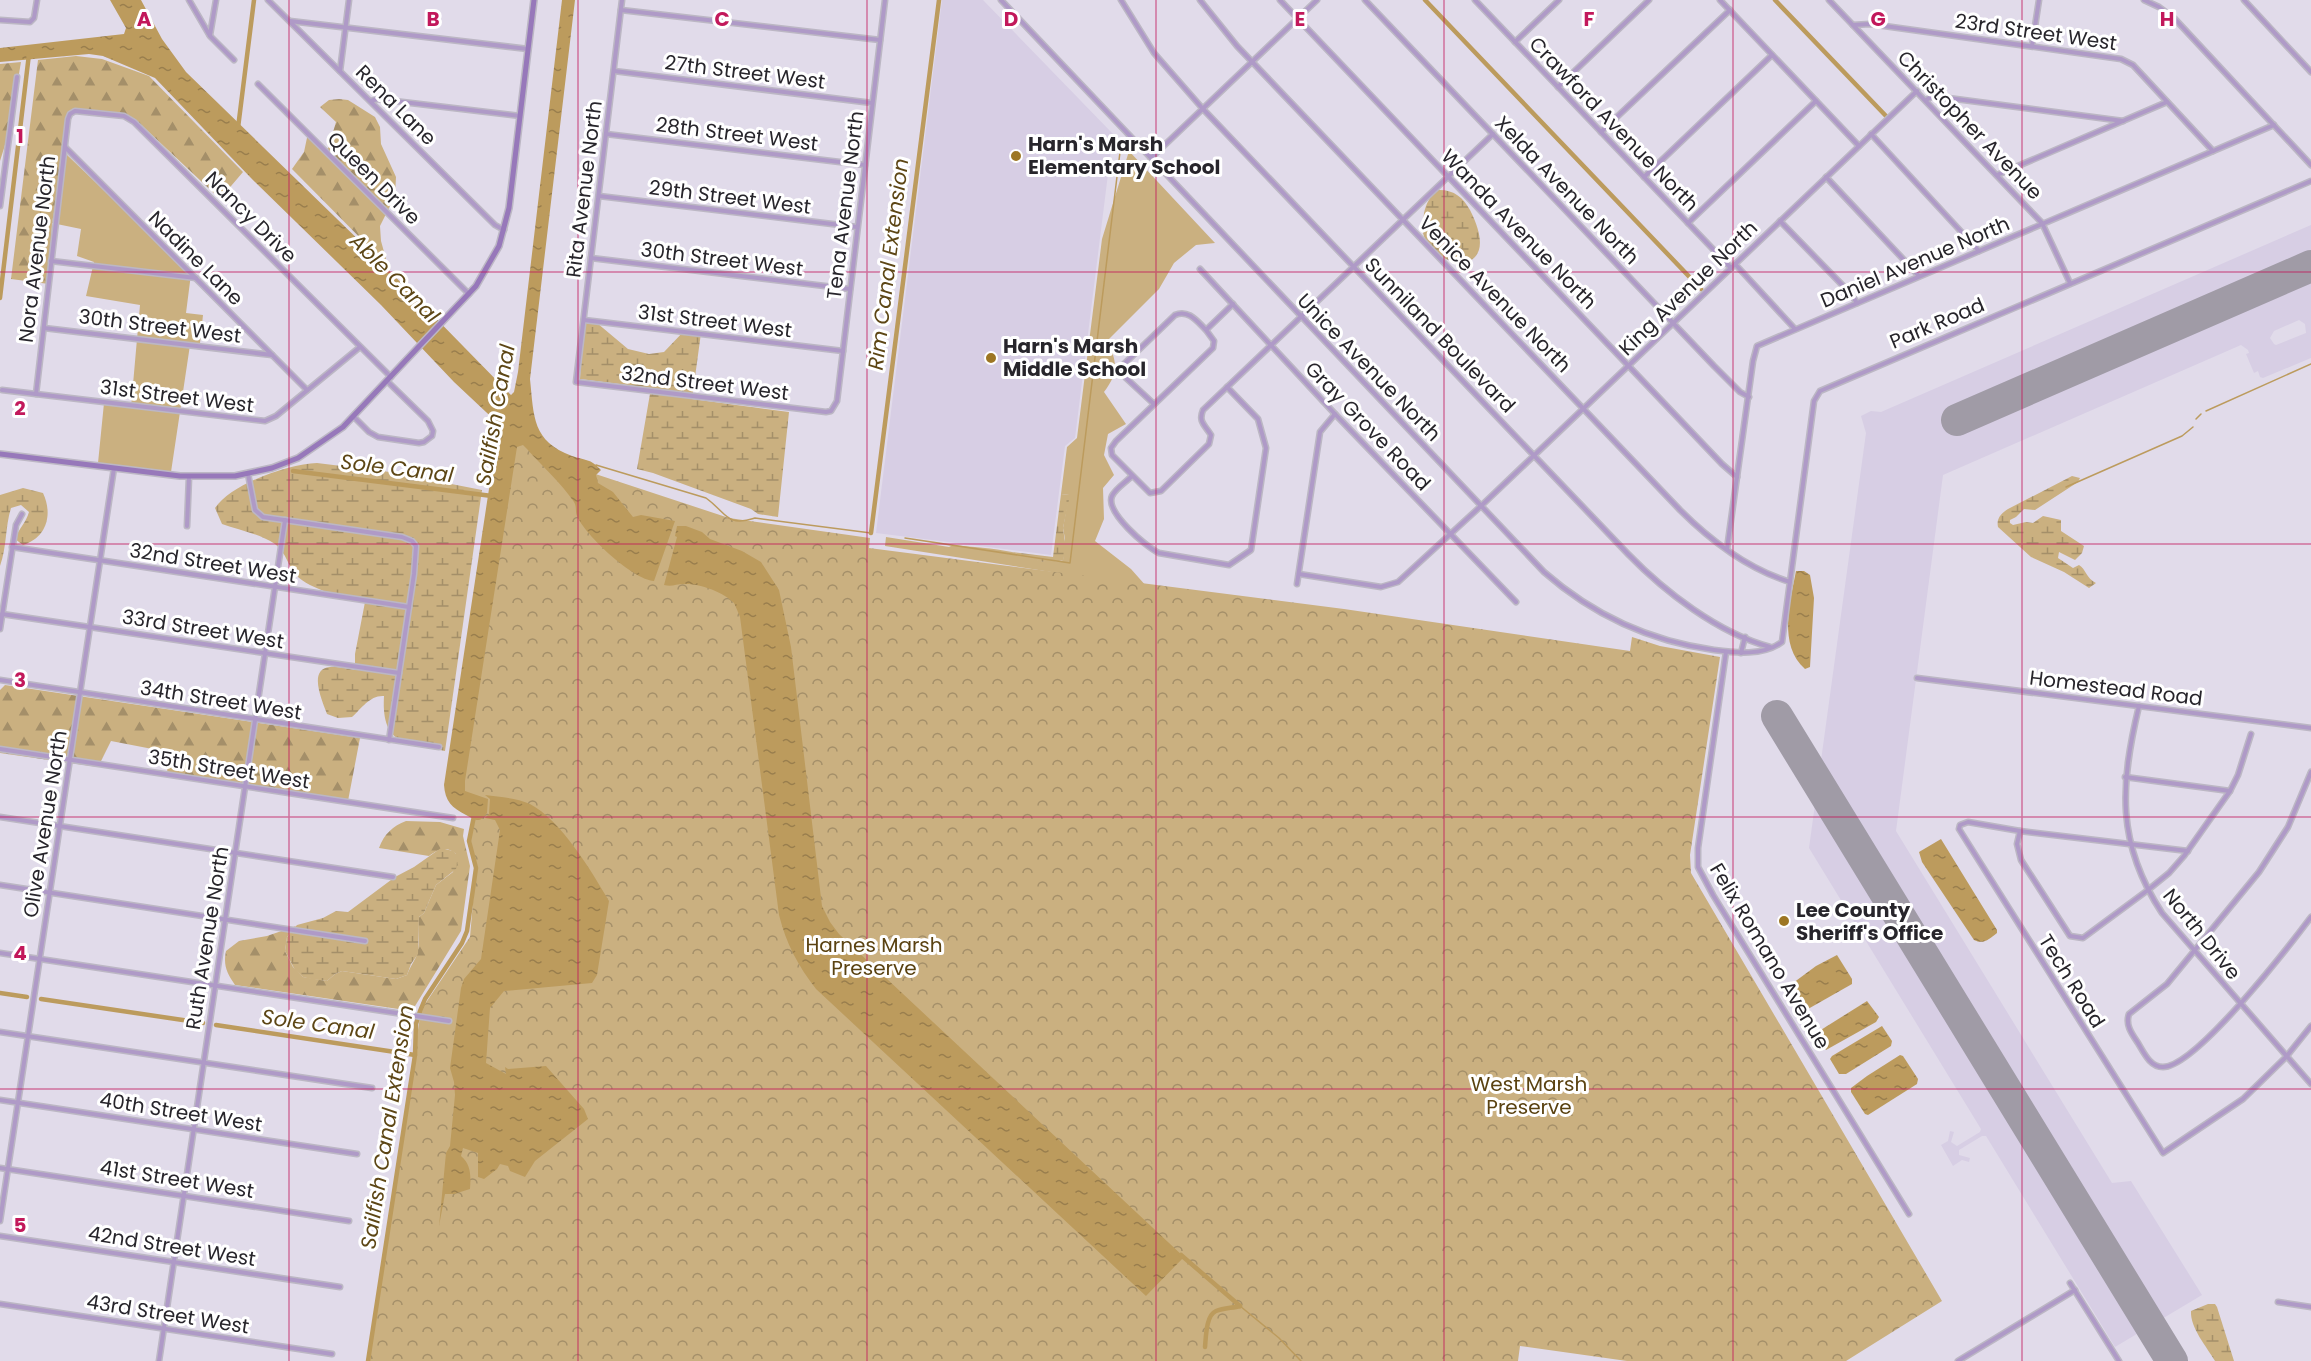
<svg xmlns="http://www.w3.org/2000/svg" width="2311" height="1361" font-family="Poppins,sans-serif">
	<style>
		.built { fill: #d7cee4; fill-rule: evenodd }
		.grass { fill: #cab080 }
		.forest { fill: url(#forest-firs) }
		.wetland { fill: url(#wetland-marsh) }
		.park { fill: url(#park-crowns) }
		.water { fill: url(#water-ripples) }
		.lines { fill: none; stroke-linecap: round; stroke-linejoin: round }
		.stream { stroke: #bc9b5d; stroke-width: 1.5 }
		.canal { stroke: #bc9b5d; stroke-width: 4.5 }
		.runway { stroke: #a09ba6; stroke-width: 32 }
		.street-casing { stroke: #bcb7c4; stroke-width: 7 }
		.secondary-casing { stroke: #bcb7c4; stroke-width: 8 }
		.street { stroke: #af9ac7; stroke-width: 4 }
		.secondary { stroke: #9778ba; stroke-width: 5 }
		.grid { fill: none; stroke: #c2185b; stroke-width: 1.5; stroke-opacity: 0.55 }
		.poi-dot { fill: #9d7623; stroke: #fff; stroke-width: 2 }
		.labels { text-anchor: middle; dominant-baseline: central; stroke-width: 6; stroke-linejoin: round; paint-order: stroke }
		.street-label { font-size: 20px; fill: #27252b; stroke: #fff }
		.poi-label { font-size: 20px; font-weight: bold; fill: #27252b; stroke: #fff; text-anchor: start }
		.park-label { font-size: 20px; fill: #5a4211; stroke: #fff }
		.water-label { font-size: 21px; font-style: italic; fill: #5d4615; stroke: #fff }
		.grid-label { font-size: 20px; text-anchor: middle; font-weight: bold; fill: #c2185b; stroke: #fff; stroke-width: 6; stroke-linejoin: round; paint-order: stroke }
	</style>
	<defs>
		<pattern id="forest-firs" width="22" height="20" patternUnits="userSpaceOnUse" patternTransform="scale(1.5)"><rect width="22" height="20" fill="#cab080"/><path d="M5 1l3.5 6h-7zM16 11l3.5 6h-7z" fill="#a48f69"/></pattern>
		<pattern id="wetland-marsh" width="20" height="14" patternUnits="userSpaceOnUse" patternTransform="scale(1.5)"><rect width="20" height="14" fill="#cab080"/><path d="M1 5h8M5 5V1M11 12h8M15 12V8" fill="none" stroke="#a48f69"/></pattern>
		<pattern id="park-crowns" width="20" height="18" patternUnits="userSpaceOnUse" patternTransform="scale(1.5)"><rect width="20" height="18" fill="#cab080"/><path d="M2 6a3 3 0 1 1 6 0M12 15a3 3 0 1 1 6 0" fill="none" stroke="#a48f69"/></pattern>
		<pattern id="water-ripples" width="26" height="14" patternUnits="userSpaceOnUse" patternTransform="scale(1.5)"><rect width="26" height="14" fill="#bc9b5d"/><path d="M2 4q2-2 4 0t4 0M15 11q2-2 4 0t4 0" fill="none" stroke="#997e4d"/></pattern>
	</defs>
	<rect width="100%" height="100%" fill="#e1dbea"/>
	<g class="built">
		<polygon points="942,0 983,0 1113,134 1075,438 1065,446 1051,555 876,533"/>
		<path d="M 2311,225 L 2311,358 L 2263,378 L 2260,377 L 2258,371 L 2254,373 L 2246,354 L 2249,353 L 2248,350 L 2241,345 L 1943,475 L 1896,831 L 2112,1183 L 2131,1181 L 2202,1295 L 2115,1347 L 1986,1136 L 1982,1136 L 1959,1150 L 1959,1155 L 1970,1158 L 1969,1162 L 1962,1160 L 1953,1166 L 1941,1145 L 1948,1141 L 1950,1131 L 1954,1132 L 1951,1142 L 1957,1146 L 1980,1132 L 1981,1129 L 1809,848 L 1866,433 L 1861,416 L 1871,411 L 1881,412 ZM 2299,320 L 2305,324 L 2306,333 L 2276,345 L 2274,344 L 2270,338 L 2274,331 Z"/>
	</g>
	<g class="grass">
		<path d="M 1129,151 L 1215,243 L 1196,245 L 1174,263 L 1159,289 L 1108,340 C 1116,363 1120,370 1104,392 L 1126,424 L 1108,434 L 1104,455 L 1114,475 L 1103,488 L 1104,519 L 1095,541 L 1131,569 L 1147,587 L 885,546 L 886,537 L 949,547 L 953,545 C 972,547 993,548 1012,552 C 1030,557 1044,566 1063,560 L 1065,539 L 1063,528 L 1069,495 L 1061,494 L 1067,447 L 1077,438 L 1102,239 Z"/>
		<polygon points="65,153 191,274 186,313 203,315 200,343 190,345 171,472 98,463 104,403 131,407 140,305 86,296 94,262 77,256 81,229 52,223"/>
	</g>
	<g class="forest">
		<polygon points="76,56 102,59 149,76 243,172 220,199 135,119 70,110 65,153 52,223 49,284 11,279 38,60"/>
		<polygon points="21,62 9,132 0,161 0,64"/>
		<polygon points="339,99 348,100 375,117 380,127 381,144 396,177 395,196 380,226 381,241 386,259 384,262 292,169 304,152 308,133 328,149 336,122 320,107 329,100"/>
		<polygon points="5,685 360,738 348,801 167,777 168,752 111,741 98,767 0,753 0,690"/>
		<path d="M 406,821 L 440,822 L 464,829 L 463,836 L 470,866 L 461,931 L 412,1011 L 235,985 C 227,973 223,966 226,951 L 239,941 L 267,936 L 296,926 L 287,937 L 285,951 L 293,967 L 303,977 L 327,981 L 335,974 L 342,971 L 396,979 L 407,975 C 409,969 413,963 416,957 C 421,945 417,930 419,917 L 424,913 L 436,885 L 453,872 L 456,854 C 446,845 438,850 429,856 L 379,848 C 384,834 393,826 406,821 Z"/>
	</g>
	<g class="wetland">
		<path d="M 1437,190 C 1453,189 1463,197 1470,210 C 1508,284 1425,270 1422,227 C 1421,223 1424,218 1424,213 C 1426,204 1430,196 1437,190 Z"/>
		<polygon points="583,319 597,323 628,349 649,354 664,352 685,330 701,333 692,399 789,412 778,517 758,514 751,509 653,473 637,469 651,388 580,379"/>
		<path d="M 317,463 L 390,472 L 482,490 L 445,751 C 406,744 381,745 384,696 C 370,695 362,708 352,717 L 338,718 L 327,714 C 323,702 307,669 330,667 C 338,666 347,669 355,670 L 355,654 L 365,602 C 346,598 310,590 296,575 C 288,567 287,553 275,544 C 260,534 239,530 222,524 L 215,508 C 231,484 288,464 317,463 Z"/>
		<path d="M 2072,476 L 2080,478 L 2078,482 L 2035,510 L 2024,509 L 2016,517 L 2010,520 L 2010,523 L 2013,525 L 2026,522 L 2033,523 L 2043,516 L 2061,520 L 2061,531 L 2084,546 L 2082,553 L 2075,560 L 2059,552 L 2058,558 L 2073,568 L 2079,565 C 2086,569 2086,578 2096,583 L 2089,588 L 2064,572 L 2031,557 L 1998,527 C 1996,518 2002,513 2008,509 Z"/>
		<path d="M 23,488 L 43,493 C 53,514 47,538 23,545 L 15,539 C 19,528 26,523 29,512 L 21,505 L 11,508 C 5,527 7,547 0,566 L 0,495 Z"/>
		<path d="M 1061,494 L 1070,495 L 1063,528 L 1066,549 L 1063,560 C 1045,566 1030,559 1012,552 L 1053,557 Z"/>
		<polygon points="441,848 453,851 456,854 458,861 456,869 436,885 424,913 419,917 418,954 411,964 407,975 396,979 342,971 335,974 327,981 311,979 303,977 295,970 285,951 287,937 297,925 323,918 336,911 348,912 395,877 414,867"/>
		<path d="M 2208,1304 L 2215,1304 L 2217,1307 L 2234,1361 L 2215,1361 C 2207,1347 2190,1328 2191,1311 Z"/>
	</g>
	<polygon class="park" points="519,425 553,460 729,518 870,538 869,548 1344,609 1630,651 1632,637 1660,646 1720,657 1690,855 1691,873 1942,1301 1846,1361 1627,1361 1520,1346 1518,1361 368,1361 421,1010 470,937 476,867 470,837 476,802 458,789"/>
	<g class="water">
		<path d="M 110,0 L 141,0 L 162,39 L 186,72 L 371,252 L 511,395 L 514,392 L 518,372 L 562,0 L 575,0 L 530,379 C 534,417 532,441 572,456 C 586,461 590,458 601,470 L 596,475 L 598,483 L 613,492 L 633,517 L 641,515 L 675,521 L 654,581 C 633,580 585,535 577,516 C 575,511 577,507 574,502 C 561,483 542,466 527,449 L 523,445 L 517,447 L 465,781 L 465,791 L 488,799 L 487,813 C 479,824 476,820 466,815 C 452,808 445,801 444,785 L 494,456 L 502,427 L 454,382 L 381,305 L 251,178 L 155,78 L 103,56 L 89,54 L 0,62 L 0,48 L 124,34 L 126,28 Z"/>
		<path d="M 677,526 L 686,526 L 702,532 L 710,539 L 742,551 L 761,562 L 779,590 L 791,647 L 822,906 L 830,922 L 839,934 L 1184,1257 L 1146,1296 L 816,989 C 798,966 786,943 779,915 L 740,617 C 738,612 736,607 734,603 C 724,592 698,583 684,584 C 676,584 672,587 664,585 L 677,537 L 675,536 Z"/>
		<path d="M 1796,571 L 1804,571 L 1810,575 L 1814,598 L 1810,667 L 1805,669 C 1778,645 1790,602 1796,571 Z"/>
		<path d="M 485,795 C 500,797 516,798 530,804 C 561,820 592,872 609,901 L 597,975 L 592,983 L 504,991 L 490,1008 L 486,1063 L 506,1074 L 505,1067 L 508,1069 L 546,1066 L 584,1109 L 588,1119 L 535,1161 L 525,1177 L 510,1171 L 508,1166 L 500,1164 L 497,1169 L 484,1179 L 478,1177 L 478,1153 L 463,1148 L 461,1156 C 471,1164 471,1176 470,1189 L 454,1194 L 445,1194 L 439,1226 L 446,1153 L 450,1146 L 455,1095 L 454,1082 L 450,1068 L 461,988 L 464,979 L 481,959 L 500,830 L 495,820 L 485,818 L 489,814 L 490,799 Z"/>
		<path d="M 1941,839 L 1997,930 L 1997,933 C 1989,939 1984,945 1974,940 L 1922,862 L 1919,852 Z"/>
		<polygon points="1837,955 1852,979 1852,984 1808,1009 1805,1008 1793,983 1816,966"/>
		<polygon points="1867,1001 1879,1017 1876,1022 1826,1050 1816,1033"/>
		<polygon points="1882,1026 1892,1041 1891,1046 1846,1074 1839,1074 1830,1059 1832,1056"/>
		<polygon points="1900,1055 1903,1056 1918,1079 1917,1084 1868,1115 1865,1114 1851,1092 1851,1088 1867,1076"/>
	</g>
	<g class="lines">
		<g class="stream">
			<polyline points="2206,411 2311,364"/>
			<polyline points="2196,419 2201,414"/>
			<path d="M 596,465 L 706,498 C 728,514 726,527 755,518 L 871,533"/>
			<polyline points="2066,487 2182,436 2193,427"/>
			<polyline points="905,538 1070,563 1120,152"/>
			<polyline points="1240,1306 1279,1338 1301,1361"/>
		</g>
		<g class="canal">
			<polyline points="1425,0 1701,289"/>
			<polyline points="1775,0 1886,116"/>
			<polyline points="238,128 254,0"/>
			<polyline points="0,298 29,54"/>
			<polyline points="293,471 492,496"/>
			<polyline points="871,533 939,0"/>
			<polyline points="0,993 27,997"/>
			<polyline points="41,999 203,1023"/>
			<polyline points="216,1025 415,1055"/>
			<polyline points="1181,1255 1240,1306"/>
			<path d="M 1205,1347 C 1206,1337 1206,1315 1216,1311 C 1224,1308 1233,1308 1240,1306"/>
			<polyline points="368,1361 415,1055 416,1024 420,1011 425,999 462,943 467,931 476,868 469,841 474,816"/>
		</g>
		<g class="runway">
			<polyline points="1957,420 2311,266"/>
			<polyline points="1777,716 2172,1361"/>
		</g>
		<defs>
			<g id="street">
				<polyline points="189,0 210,36 234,60"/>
				<polyline points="268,0 495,225 504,230"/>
				<polyline points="622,0 576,382 826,412 831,411 837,401 885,0"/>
				<path d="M 1001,0 L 1544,572 C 1593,615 1649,641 1714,650 C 1736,653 1763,656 1782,642 L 1814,401 L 1820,391 L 2311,181"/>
				<path d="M 1121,0 L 1154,53 L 1203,109 L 1628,554 C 1665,592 1718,633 1770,647"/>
				<path d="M 1200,0 L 1237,46 L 1680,510 C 1710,540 1748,569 1790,582"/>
				<polyline points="1280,0 1722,464 1737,477"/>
				<polyline points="1365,0 1714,366 1740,392 1749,397"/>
				<polyline points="1475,0 1731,268"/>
				<polyline points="1720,0 1859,146"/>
				<polyline points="1829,0 2042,223 2070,283"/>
				<polyline points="2144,0 2159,7 2174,18 2311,165"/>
				<polyline points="2244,0 2311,72"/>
				<polyline points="621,10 880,40"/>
				<polyline points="0,20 30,22 34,18 37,0"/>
				<polyline points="290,21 528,49"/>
				<polyline points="1853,25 1870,24 2121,59 2133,65 2213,151"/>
				<polyline points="210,35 216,0"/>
				<polyline points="1515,42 1559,0"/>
				<polyline points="2032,46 2039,0"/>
				<polyline points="340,71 349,0"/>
				<polyline points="614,71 872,103"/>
				<polyline points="258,84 469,294"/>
				<polyline points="1558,87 1649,0"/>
				<polyline points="1926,100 1933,96 2123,121"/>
				<polyline points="371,101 377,99 520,116"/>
				<polyline points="1601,132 1730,10"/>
				<polyline points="606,134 865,165"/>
				<polyline points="1871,134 1979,251"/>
				<polyline points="65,147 307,390"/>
				<polyline points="1151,158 1317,0"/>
				<polyline points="1997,175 2167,102"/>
				<polyline points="1644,177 1772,55"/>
				<polyline points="1826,177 1919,276"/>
				<polyline points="599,196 857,227"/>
				<polyline points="0,206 17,77"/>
				<polyline points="1780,221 1851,294 1857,303"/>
				<polyline points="1688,223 1816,101"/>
				<polyline points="591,258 850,289"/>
				<polyline points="51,261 196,278"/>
				<polyline points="1735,264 1795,329"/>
				<polyline points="1200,269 1335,414 1516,602"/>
				<path d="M 1233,304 L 1206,330 L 1214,341 L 1213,348 L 1116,441 L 1111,448 L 1112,455 L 1150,493 L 1161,491 L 1209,444 L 1211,435 C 1205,425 1198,422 1203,410 L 1493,134"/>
				<polyline points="584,320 843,351"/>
				<polyline points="44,328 272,355"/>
				<polyline points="2,390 265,421 276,416 360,347"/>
				<polyline points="36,394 68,119 70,114 75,111 124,116 134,122 391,377"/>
				<path d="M 1154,404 L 1126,378 L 1122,371 L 1124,364 L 1175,315 C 1188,309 1197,321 1205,329"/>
				<polyline points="354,417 369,432 378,437 419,443 424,442 432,436 433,431 428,421 387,381"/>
				<polyline points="248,474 255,510 263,517 402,537 412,541 416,546 414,574 389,740"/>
				<path d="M 1132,476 C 1126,482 1115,489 1112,496 C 1105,512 1146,547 1159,553 L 1229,565 L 1251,550 L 1266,448 L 1258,419 L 1227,387"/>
				<polyline points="187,526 189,477"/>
				<polyline points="12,547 409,607"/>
				<polyline points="1727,549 1753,361 1757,346 2274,125"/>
				<polyline points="1299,574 1381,587 1398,582 1481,506 1917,91"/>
				<polyline points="1297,584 1320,432 1335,414"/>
				<polyline points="2,614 399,673"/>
				<polyline points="0,629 16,525 22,514"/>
				<polyline points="1726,652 1698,848 1698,867 1713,895 1909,1214"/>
				<polyline points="1741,653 1745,637"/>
				<polyline points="1917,678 2311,728"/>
				<polyline points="0,680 439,747"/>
				<path d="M 2139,706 C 2120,785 2116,843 2162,913 L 2311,1084"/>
				<polyline points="0,749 453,818"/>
				<path d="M 2311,772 L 2288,827 L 2259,872 L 2167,984 L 2129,1014 C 2125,1025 2132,1034 2138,1043 C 2144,1053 2150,1067 2163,1067 C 2196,1067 2290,945 2311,917"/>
				<polyline points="2125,777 2230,791"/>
				<polyline points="0,817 393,877"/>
				<polyline points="2020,831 2017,844 2021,860 2070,936 2083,938 2148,890 2169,873 2184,856 2230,791 2238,775 2251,734"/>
				<polyline points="2188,851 2020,831 1968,822 1960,825 1959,829 2163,1153 2243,1099 2286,1057 2311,1026"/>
				<polyline points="0,885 365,941"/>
				<polyline points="0,953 449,1021"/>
				<polyline points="0,1032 372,1088"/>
				<polyline points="0,1100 357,1154"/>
				<polyline points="0,1168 349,1221"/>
				<polyline points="0,1221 114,468"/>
				<polyline points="0,1236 340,1287"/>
				<polyline points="2070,1283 2119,1361"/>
				<polyline points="2278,1302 2311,1307"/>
				<polyline points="0,1304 332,1354"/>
				<polyline points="159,1361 285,520"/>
				<polyline points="1958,1361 2075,1290"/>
			</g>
			<polyline id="secondary" points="0,454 180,476 235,476 272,468 298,458 343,427 476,286 499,246 509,208 534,0"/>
		</defs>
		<use href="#street" class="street-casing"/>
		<use href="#secondary" class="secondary-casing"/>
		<use href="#street" class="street"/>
		<use href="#secondary" class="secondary"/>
	</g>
	<path class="grid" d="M 289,0 L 289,1361M 578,0 L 578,1361M 867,0 L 867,1361M 1156,0 L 1156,1361M 1444,0 L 1444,1361M 1733,0 L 1733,1361M 2022,0 L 2022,1361M 0,272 L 2311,272M 0,544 L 2311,544M 0,817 L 2311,817M 0,1089 L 2311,1089"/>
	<g class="poi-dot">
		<circle cx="1016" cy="156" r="6"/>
		<circle cx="991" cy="358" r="6"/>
		<circle cx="1784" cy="921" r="6"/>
	</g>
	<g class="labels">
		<g class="street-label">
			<text transform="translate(2036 32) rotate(8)">23rd Street West</text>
			<text transform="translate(745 72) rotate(7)">27th Street West</text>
			<text transform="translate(396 105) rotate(45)">Rena Lane</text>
			<text transform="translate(1614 124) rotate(46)">Crawford Avenue North</text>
			<text transform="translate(1970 125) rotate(46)">Christopher Avenue</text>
			<text transform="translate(737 134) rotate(7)">28th Street West</text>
			<text transform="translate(374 178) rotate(45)">Queen Drive</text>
			<text transform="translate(584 189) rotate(-83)">Rita Avenue North</text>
			<text transform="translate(1567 190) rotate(46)">Xelda Avenue North</text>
			<text transform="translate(730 197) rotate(7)">29th Street West</text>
			<text transform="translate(845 205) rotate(-83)">Tena Avenue North</text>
			<text transform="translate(251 217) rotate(45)">Nancy Drive</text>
			<text transform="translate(1519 229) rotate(46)">Wanda Avenue North</text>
			<text transform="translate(37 249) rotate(-83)">Nora Avenue North</text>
			<text transform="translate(196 258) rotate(45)">Nadine Lane</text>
			<text transform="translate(722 259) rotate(7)">30th Street West</text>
			<text transform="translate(1915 262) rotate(-23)">Daniel Avenue North</text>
			<text transform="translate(1688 288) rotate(-44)">King Avenue North</text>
			<text transform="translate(1495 294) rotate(46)">Venice Avenue North</text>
			<text transform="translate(715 321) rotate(7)">31st Street West</text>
			<text transform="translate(1937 323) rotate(-23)">Park Road</text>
			<text transform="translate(160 326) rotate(7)">30th Street West</text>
			<text transform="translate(1440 335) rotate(46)">Sunniland Boulevard</text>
			<text transform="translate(1369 367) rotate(46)">Unice Avenue North</text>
			<text transform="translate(705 383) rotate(7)">32nd Street West</text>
			<text transform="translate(177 396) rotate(7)">31st Street West</text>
			<text transform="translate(1368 426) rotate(46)">Gray Grove Road</text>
			<text transform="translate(213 563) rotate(9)">32nd Street West</text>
			<text transform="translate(203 629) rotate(9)">33rd Street West</text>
			<text transform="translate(2116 688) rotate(7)">Homestead Road</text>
			<text transform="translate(221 700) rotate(9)">34th Street West</text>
			<text transform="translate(229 769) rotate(9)">35th Street West</text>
			<text transform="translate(45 824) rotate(-81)">Olive Avenue North</text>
			<text transform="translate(2202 934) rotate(51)">North Drive</text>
			<text transform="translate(207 938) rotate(-81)">Ruth Avenue North</text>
			<text transform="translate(1770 956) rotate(59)">Felix Romano Avenue</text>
			<text transform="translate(2072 981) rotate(58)">Tech Road</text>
			<text transform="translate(181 1112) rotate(9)">40th Street West</text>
			<text transform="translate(177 1179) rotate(9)">41st Street West</text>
			<text transform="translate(172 1246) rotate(9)">42nd Street West</text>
			<text transform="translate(168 1314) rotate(9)">43rd Street West</text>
		</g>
		<g class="poi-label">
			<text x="1028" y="144">Harn's Marsh<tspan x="1028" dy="23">Elementary School</tspan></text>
			<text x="1003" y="346">Harn's Marsh<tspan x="1003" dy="23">Middle School</tspan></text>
			<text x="1796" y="910">Lee County<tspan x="1796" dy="23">Sheriff's Office</tspan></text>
		</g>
		<g class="park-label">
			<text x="874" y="945">Harnes Marsh<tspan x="874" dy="23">Preserve</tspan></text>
			<text x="1529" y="1084">West Marsh<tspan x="1529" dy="23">Preserve</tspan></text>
		</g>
		<g class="water-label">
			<text transform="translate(888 264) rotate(-83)">Rim Canal Extension</text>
			<text transform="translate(395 278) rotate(45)">Able Canal</text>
			<text transform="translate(495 415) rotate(-80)">Sailfish Canal</text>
			<text transform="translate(397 468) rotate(7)">Sole Canal</text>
			<text transform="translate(318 1024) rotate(8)">Sole Canal</text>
			<text transform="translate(387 1127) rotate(-81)">Sailfish Canal Extension</text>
		</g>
	</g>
	<g class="grid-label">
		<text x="144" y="26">A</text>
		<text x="433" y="26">B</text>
		<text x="722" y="26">C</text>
		<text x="1011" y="26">D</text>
		<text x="1300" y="26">E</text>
		<text x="1589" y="26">F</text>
		<text x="1878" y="26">G</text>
		<text x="2167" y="26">H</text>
		<text x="20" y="143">1</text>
		<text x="20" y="415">2</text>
		<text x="20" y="687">3</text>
		<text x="20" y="960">4</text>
		<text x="20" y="1232">5</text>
	</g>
</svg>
